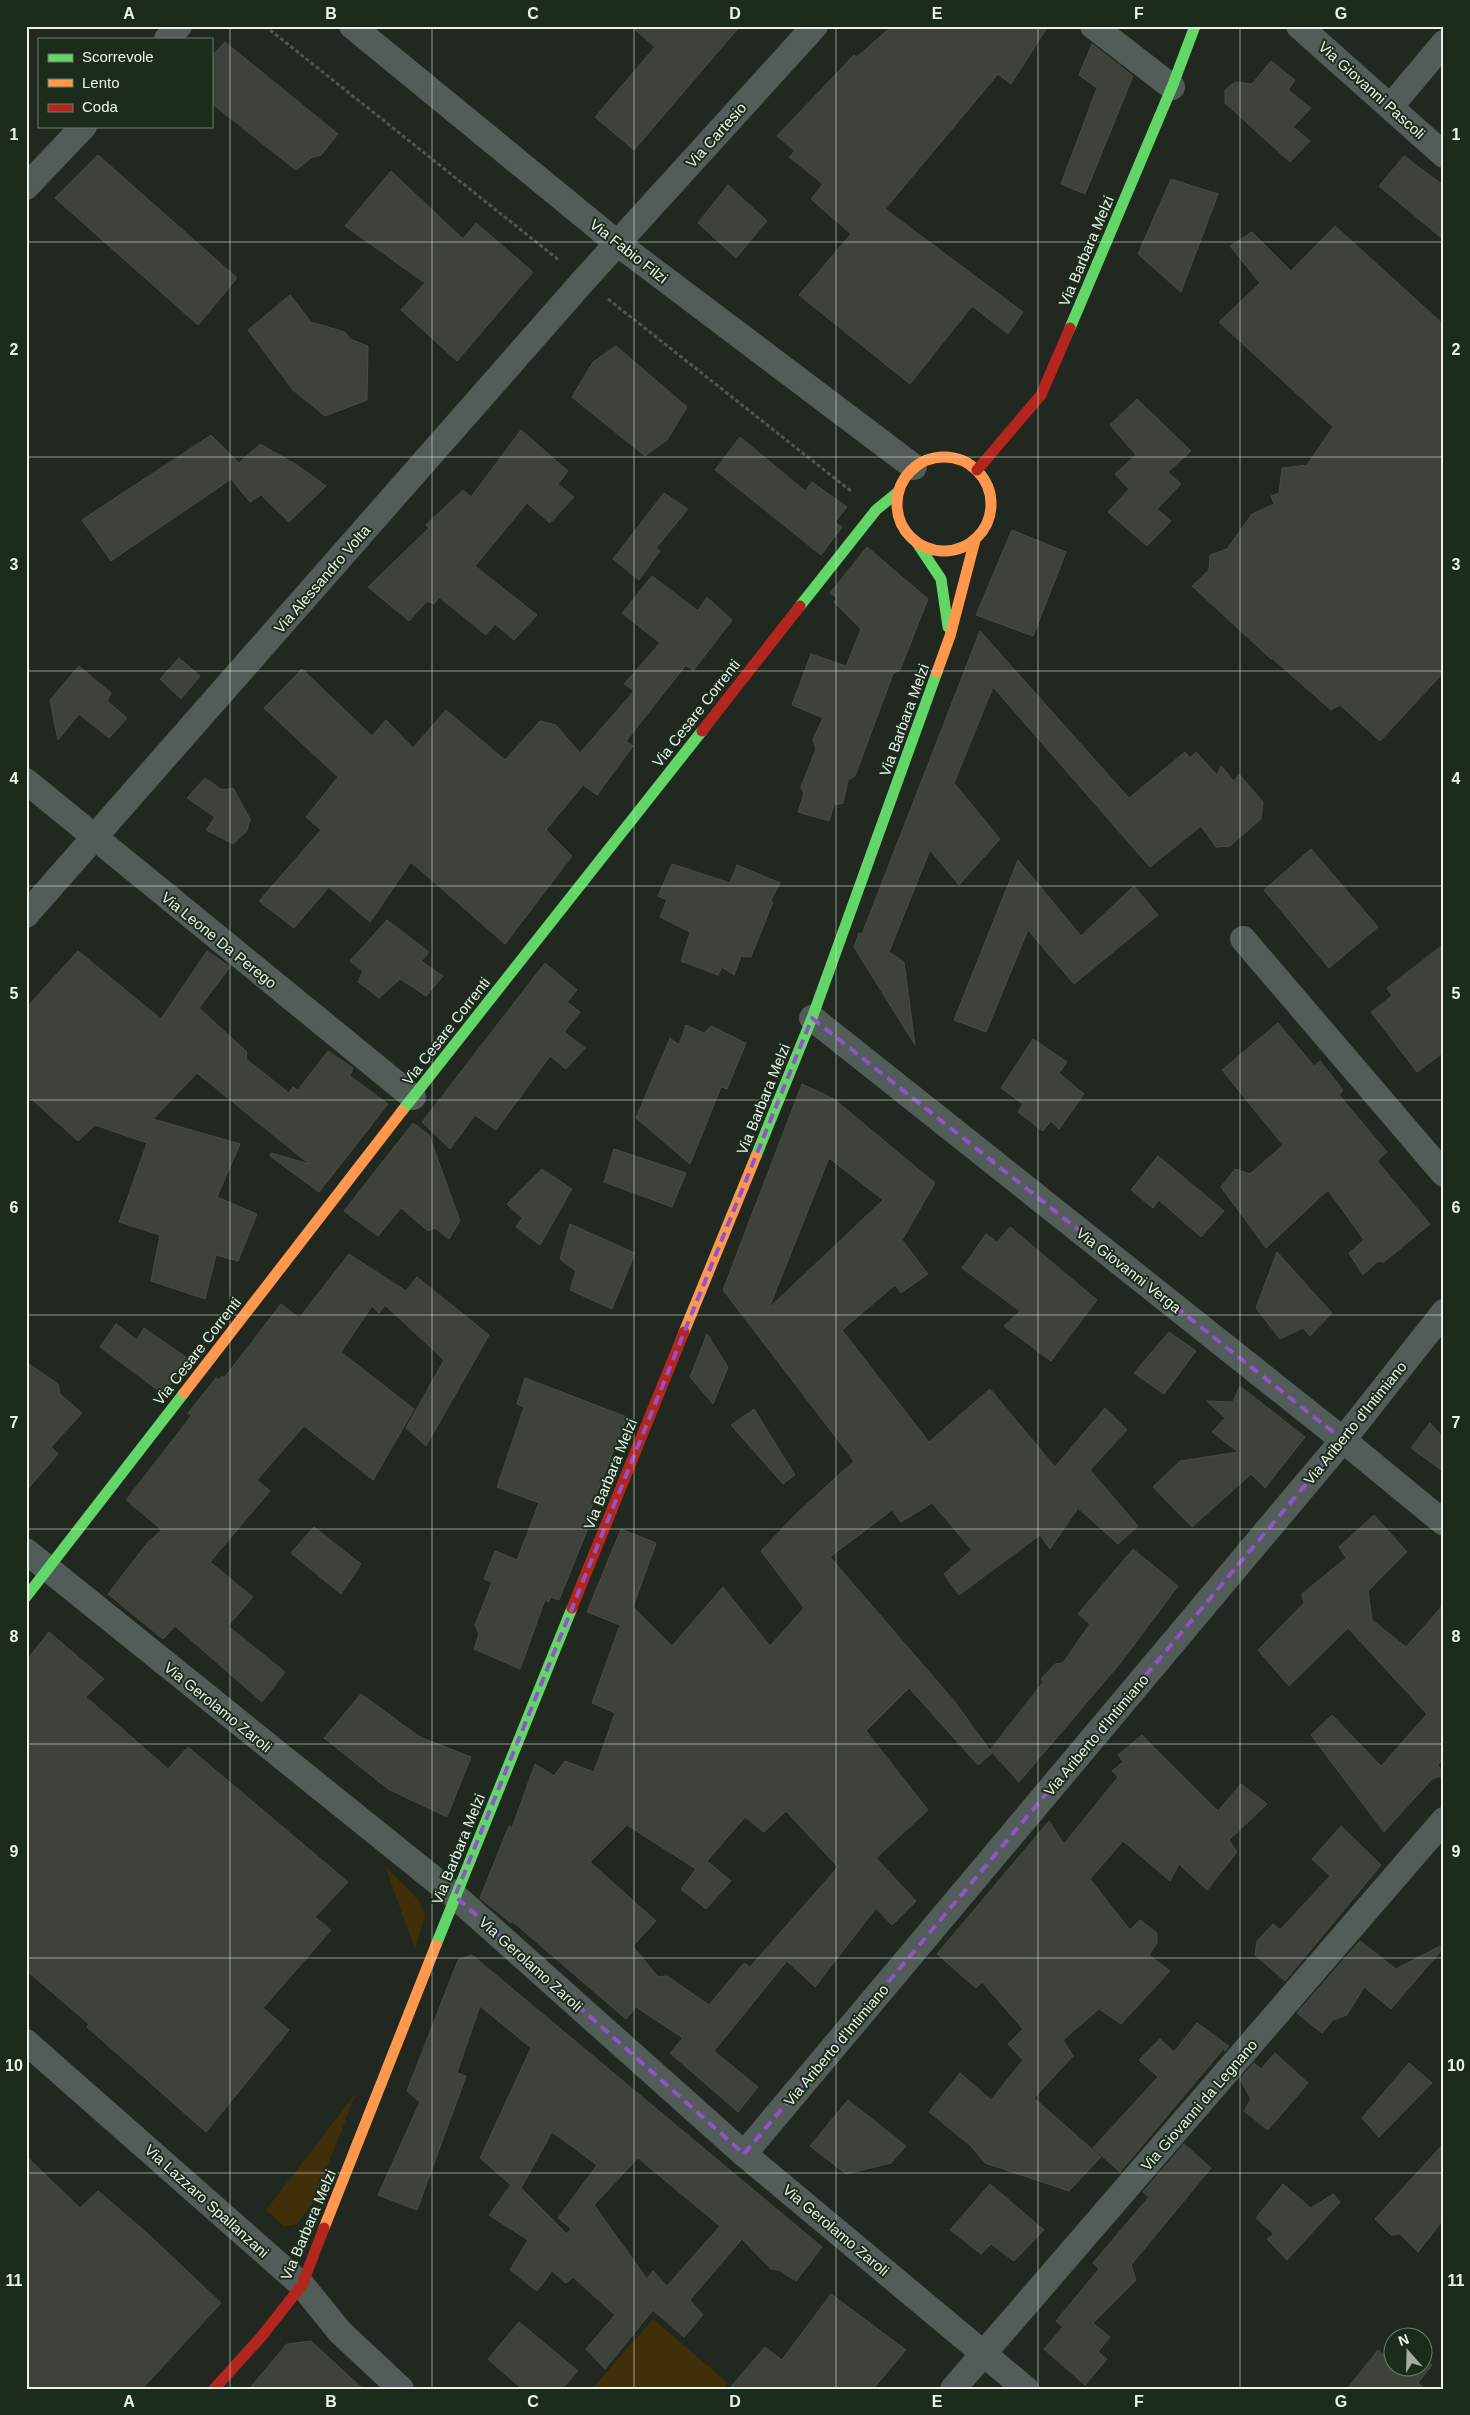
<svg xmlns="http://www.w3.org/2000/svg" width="1470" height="2415" font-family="Arial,sans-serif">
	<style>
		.green { fill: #412f09 }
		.building { fill: #3d423a; stroke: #474d44; fill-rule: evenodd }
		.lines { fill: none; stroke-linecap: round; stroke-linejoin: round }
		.path { stroke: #4e5853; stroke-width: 3; stroke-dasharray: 4 2.5; stroke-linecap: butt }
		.street { stroke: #525c58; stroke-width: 26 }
		.fast { stroke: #63d668; stroke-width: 11 }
		.slow { stroke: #ff974d; stroke-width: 11 }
		.jam { stroke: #b3261e; stroke-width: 11 }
		.marked { fill: none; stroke: #9154c8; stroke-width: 4; stroke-dasharray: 10 6; stroke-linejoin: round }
		.grid { fill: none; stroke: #eaf5ea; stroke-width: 1; stroke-opacity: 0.55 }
		.labels { text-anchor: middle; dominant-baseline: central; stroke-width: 4; stroke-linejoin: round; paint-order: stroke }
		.street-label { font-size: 15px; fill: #eaf5ea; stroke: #1c2c1c }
		.neatline { fill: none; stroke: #eaf5ea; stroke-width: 2 }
		.grid-label { font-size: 16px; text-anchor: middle; font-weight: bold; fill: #eaf5ea }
	</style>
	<rect width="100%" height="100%" fill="#202820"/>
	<g class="green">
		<polygon points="385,1866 419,1901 425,1914 415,1949"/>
		<polygon points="356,2093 313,2203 297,2224 284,2226 266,2210"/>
		<polygon points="653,2319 728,2383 723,2389 592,2389"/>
	</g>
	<g class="building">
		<polygon points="631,26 740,26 634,150 595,117 655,47"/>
		<polygon points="892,26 1048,26 1011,84 998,74 885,209 1023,312 1008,334 972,306 910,384 799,295 851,234 811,199 823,184 789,157 795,151 777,136 854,55 857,57"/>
		<polygon points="225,42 338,134 321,155 311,158 296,170 211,103 211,57"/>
		<polygon points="1092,44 1133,76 1085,194 1061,184 1097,88 1079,75"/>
		<polygon points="1271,61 1295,80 1288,90 1311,108 1293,127 1310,141 1290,162 1225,103 1225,90 1235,82 1252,84"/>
		<polygon points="98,155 237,278 198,325 55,198"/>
		<polygon points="1404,156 1444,186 1444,240 1379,186"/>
		<polygon points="391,171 463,239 476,223 533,272 457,361 401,310 425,283 345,226"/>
		<polygon points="1171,179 1218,194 1181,292 1138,254"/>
		<polygon points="728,185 767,221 736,258 698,223"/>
		<polygon points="1335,226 1444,325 1444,672 1380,741 1340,705 1331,710 1272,658 1271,659 1192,586 1209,570 1210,555 1227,549 1252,514 1274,504 1271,496 1279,493 1282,468 1307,465 1333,427 1219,322 1260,283 1230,246 1252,232 1291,271"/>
		<polygon points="290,295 311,322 345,332 350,339 368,346 367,400 325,416 293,390 248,330"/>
		<polygon points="616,346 687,407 667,440 645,456 572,397 593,362"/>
		<polygon points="1137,399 1191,451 1168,472 1181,484 1157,509 1171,521 1147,546 1108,512 1129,489 1115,474 1136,455 1110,425"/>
		<polygon points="521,430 568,471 558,484 574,497 550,523 527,503 475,566 537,615 514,640 495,624 486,635 439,597 434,604 427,601 409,621 368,587 429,528 426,525 463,490 471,497"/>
		<polygon points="211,435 239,463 260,444 297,465 326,486 289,522 261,495 250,502 231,479 111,561 82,520"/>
		<polygon points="740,437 805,491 812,482 847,507 835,522 842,527 821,555 715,470"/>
		<polygon points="664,493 688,509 656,548 660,551 639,580 613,559"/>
		<polygon points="1012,530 1066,552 1033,636 976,615"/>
		<polygon points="867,547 928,599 900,670 893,674 855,776 848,780 843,803 834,805 829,821 798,812 804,793 801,787 816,749 813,739 823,718 792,705 811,654 846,666 861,629 834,602 837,598 830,593"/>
		<polygon points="652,576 698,611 707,597 732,620 693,671 686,665 626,741 633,746 597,795 583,785 546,830 572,856 505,944 411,862 370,922 329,887 294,928 259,901 321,830 306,817 338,777 264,708 302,669 372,736 386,720 413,748 446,710 505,760 540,721 556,725 580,753 634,691 624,684 660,643 622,613"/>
		<polygon points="980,631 1129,798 1185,752 1190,758 1196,752 1217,775 1221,766 1234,781 1239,774 1263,802 1261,819 1230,846 1216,847 1201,826 1150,867 993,687 954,783 1000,839 959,885 930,850 889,952 904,962 915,1045 854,947 859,933 862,934"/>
		<polygon points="179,658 200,676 181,699 160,679"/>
		<polygon points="79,666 111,693 107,701 127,718 109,738 79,714 58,740 50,700"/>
		<polygon points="205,778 222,790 233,788 250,819 247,831 233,844 206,830 215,817 187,798"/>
		<polygon points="1311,849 1378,927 1329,968 1264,890"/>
		<polygon points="1018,860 1081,936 1134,886 1158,915 1074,984 1028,930 986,1032 954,1020"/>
		<polygon points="672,864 730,883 737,865 780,883 770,902 773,902 751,957 741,956 734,975 722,967 718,975 681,961 690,932 660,917 667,900 658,896"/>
		<polygon points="387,920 429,952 421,961 443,976 426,996 400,979 379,998 358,982 363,971 350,961"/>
		<polygon points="1444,944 1444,1052 1417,1072 1371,1012 1392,996 1387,988"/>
		<polygon points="78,951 161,1019 207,951 230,967 199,1008 247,1052 246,1059 289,1093 293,1087 298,1090 328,1051 353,1068 350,1076 388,1104 319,1192 270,1156 271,1153 309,1164 197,1073 153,1119 240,1144 217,1197 257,1214 238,1261 216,1255 205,1299 151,1281 160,1235 119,1222 147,1143 95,1125 78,1141 26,1094 26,1008"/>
		<polygon points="545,963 577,990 567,1002 580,1012 564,1032 585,1048 566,1069 550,1056 496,1130 475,1115 450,1149 422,1122"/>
		<polygon points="1278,1023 1314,1066 1320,1061 1343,1090 1339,1095 1387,1152 1377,1161 1430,1224 1384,1262 1378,1261 1363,1275 1349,1253 1364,1240 1328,1190 1266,1248 1221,1187 1235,1169 1250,1174 1283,1145 1222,1070"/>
		<polygon points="686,1025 704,1033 711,1026 746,1043 727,1089 721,1087 690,1164 636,1118 670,1038 679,1045"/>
		<polygon points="1033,1039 1067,1062 1059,1073 1084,1094 1059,1129 1051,1121 1043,1131 1018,1112 1023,1104 1001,1088"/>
		<path d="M 802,1084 L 834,1099 L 935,1183 L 902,1240 L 928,1274 L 901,1293 L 895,1285 L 842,1330 L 929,1442 L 990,1389 L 1055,1467 L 1105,1408 L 1127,1430 L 1090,1470 L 1138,1526 L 1118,1544 L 1078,1508 L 1050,1549 L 1040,1535 L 959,1595 L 944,1574 L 972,1550 L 932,1503 L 901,1522 L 892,1510 L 830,1557 L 955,1702 L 992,1753 L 978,1765 L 909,1688 L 866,1731 L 928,1810 L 876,1858 L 916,1901 L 892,1925 L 876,1908 L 815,1987 L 787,1961 L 714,2051 L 758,2087 L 738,2112 L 670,2053 L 683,2038 L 636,2007 L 626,2019 L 512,1921 L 511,1923 L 480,1898 L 509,1826 L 512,1828 L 535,1764 L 554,1776 L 565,1761 L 594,1772 L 615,1713 L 592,1703 L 620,1625 L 587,1612 L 621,1529 L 656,1543 L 633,1607 L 672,1646 L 723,1587 L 770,1646 L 804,1608 L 761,1551 L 797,1513 L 854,1461 L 723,1290 ZM 829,1158 L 883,1200 L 769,1308 ZM 786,1811 L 838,1867 L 750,1967 L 744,1963 L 709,2005 L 667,1976 L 658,1977 L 633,1946 L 656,1921 L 590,1862 L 627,1825 L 696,1869 L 681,1889 L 706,1909 L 731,1881 L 707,1861 L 745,1817 L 764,1832 Z"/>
		<polygon points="413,1123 429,1135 460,1221 449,1239 435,1228 428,1231 401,1208 378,1236 344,1211"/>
		<polygon points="614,1149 686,1173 672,1207 604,1182"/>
		<polygon points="1158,1156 1224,1211 1201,1237 1159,1200 1153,1208 1131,1190"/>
		<polygon points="542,1169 572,1189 540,1245 516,1227 522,1218 507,1204"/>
		<polygon points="570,1224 635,1253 612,1309 570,1290 576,1271 560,1259"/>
		<polygon points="1010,1227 1097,1300 1051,1361 1004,1326 1020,1311 962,1268 986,1234 997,1242"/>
		<polygon points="1277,1252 1332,1313 1310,1336 1303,1328 1280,1339 1256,1308"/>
		<polygon points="349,1254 406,1291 417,1277 489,1335 426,1446 406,1428 444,1360 385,1305 379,1313 372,1306 341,1352 414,1409 373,1480 304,1426 257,1480 270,1491 210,1562 253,1597 228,1626 285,1672 262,1702 175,1626 163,1639 108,1594 148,1542 162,1530 126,1500 192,1415 188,1413 216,1378 219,1380 222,1376 224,1378 281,1304 299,1318"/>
		<polygon points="116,1324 137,1340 144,1328 190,1360 163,1394 100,1347"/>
		<polygon points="1169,1332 1196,1351 1164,1394 1134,1373"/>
		<polygon points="707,1334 728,1367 713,1404 690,1377"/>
		<polygon points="26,1362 58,1384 60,1394 82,1413 51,1447 58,1454 26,1491"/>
		<polygon points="525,1378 627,1417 588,1516 592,1518 559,1600 551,1597 549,1602 545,1600 520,1669 474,1649 479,1634 475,1625 492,1582 484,1579 495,1551 517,1560 539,1503 497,1487 524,1407 517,1404"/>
		<polygon points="1240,1386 1305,1437 1265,1488 1251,1474 1192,1527 1153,1487 1180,1461 1238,1452 1212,1432 1225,1418 1207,1401 1233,1402"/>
		<polygon points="754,1409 795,1475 783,1484 731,1425"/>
		<polygon points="1430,1423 1444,1438 1444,1472 1411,1448"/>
		<polygon points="1374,1515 1407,1552 1368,1591 1372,1620 1406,1647 1444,1604 1444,1758 1438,1765 1444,1775 1432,1779 1384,1832 1311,1735 1332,1715 1381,1766 1427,1714 1348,1628 1289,1686 1258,1650 1304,1603 1302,1594 1346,1558 1339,1547"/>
		<polygon points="314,1527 361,1564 341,1594 291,1553"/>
		<polygon points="1133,1549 1178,1586 1122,1661 1019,1782 990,1750 1044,1681 1041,1679 1055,1664 1063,1663 1090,1624 1078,1614"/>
		<polygon points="49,1632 104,1679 86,1697 168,1769 188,1747 348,1882 315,1917 331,1930 263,2008 289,2030 206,2132 87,2027 89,2024 26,1970 26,1661"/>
		<polygon points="361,1694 420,1737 471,1757 447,1817 388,1789 324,1738"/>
		<polygon points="1142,1735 1218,1811 1241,1784 1267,1804 1229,1840 1237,1852 1207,1890 1179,1864 1170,1881 1123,1841 1090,1879 1130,1930 1140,1920 1157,1933 1157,1943 1149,1955 1170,1971 1121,2024 1099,2009 1063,2040 1073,2056 1034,2098 1101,2157 1069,2191 985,2163 970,2145 929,2112 960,2073 991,2100 1023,2060 1008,2044 1023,2029 982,1982 976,1988 937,1954 1049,1821 1064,1844 1118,1777 1112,1771 1123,1762 1118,1755"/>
		<polygon points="1341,1826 1381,1865 1285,1981 1255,1955 1257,1941 1273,1924 1280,1930 1330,1876 1312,1859"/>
		<polygon points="1360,1941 1396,1969 1444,1944 1444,1947 1391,2009 1364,1987 1347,2015 1333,2020 1322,2033 1297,2013"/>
		<path d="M 472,1955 L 822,2247 L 796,2281 L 779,2270 L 771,2269 L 742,2239 L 690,2300 L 703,2315 L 684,2337 L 653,2310 L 605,2369 L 586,2349 L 615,2315 L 573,2277 L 566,2283 L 552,2271 L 537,2291 L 510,2270 L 528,2240 L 489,2215 L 511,2185 L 480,2158 L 531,2048 L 480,2006 L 457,2073 L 466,2076 L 417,2210 L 378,2195 L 420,2102 L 407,2091 L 458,1960 ZM 552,2132 L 597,2165 L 558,2218 L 571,2228 L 567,2234 L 521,2188 ZM 638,2158 L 720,2226 L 667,2286 L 653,2271 L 647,2279 L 594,2205 Z"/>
		<polygon points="1197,2023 1229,2046 1225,2051 1224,2048 1120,2172 1093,2148 1158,2077 1139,2060 1160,2039 1174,2052"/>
		<polygon points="1275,2053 1308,2083 1268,2130 1244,2111 1251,2099 1240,2079 1254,2063 1261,2069"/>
		<polygon points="1409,2063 1432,2083 1379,2137 1362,2118"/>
		<polygon points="848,2100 906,2146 891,2163 846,2174 810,2146"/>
		<polygon points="1444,2143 1444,2219 1418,2252 1400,2234 1391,2235 1375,2219"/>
		<polygon points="1184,2144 1211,2168 1131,2265 1136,2280 1093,2323 1110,2337 1098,2352 1107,2359 1085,2385 1044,2349 1063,2327 1056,2321 1099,2269 1093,2263 1149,2197 1143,2192"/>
		<polygon points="26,2156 80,2208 98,2191 147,2233 221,2303 142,2389 26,2389"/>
		<polygon points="990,2184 1044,2230 1014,2261 991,2244 981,2254 950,2230"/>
		<polygon points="1283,2184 1311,2208 1333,2194 1340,2202 1287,2260 1267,2239 1274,2234 1256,2218"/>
		<polygon points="831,2294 906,2350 873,2389 729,2389 765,2347 782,2360"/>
		<polygon points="519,2322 578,2371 562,2389 522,2389 488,2359"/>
		<polygon points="311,2341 363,2389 249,2389 287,2344"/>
		<polygon points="1378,2350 1392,2361 1392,2368 1422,2368 1422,2359 1432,2365 1418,2383 1425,2389 1347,2389"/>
	</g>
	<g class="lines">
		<g class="path">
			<polyline points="265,26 560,261"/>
			<polyline points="608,299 852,492"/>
		</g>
		<g class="street">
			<polyline points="352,26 617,243 914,467"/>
			<polyline points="1093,26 1172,87"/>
			<polyline points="1299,26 1444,155"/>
			<polyline points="167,39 179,26"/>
			<polyline points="1391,106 1444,43"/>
			<polyline points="26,187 84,126"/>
			<polyline points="26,781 413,1097"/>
			<polyline points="26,915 584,280 815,26"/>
			<polyline points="1243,939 1444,1174"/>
			<polyline points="812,1018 1343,1440 1444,1523"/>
			<polyline points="26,1551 455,1896 744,2154 1026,2389"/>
			<polyline points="26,2042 302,2285 340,2332 401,2389"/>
			<polyline points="744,2154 1343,1440 1444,1312"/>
			<polyline points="953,2389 1444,1820"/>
		</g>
		<g class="fast">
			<polyline points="1070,328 1172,87 1195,26"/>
			<polyline points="917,543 941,579 948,627"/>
			<polyline points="800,606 876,510 898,492"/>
			<polyline points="402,1111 702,731"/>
			<polyline points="756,1156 812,1018 937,672"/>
			<polyline points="26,1597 184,1393"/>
			<polyline points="436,1945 572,1608"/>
		</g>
		<g class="slow">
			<circle cx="944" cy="504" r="47"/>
			<polyline points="937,672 950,636 975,540"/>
			<polyline points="684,1332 756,1156"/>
			<polyline points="184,1393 402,1111"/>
			<polyline points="324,2228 436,1945"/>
		</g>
		<g class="jam">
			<polyline points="977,470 1041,395 1070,328"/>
			<polyline points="702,731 800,606"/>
			<polyline points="572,1608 684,1332"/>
			<polyline points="214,2389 261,2337 302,2285 324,2228"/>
		</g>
	</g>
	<path class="marked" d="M 812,1018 L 1343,1440 L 744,2154 L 455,1896 Z"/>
	<path class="grid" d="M 230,26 L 230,2389M 432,26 L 432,2389M 634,26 L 634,2389M 836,26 L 836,2389M 1038,26 L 1038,2389M 1240,26 L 1240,2389M 26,242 L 1444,242M 26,457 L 1444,457M 26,671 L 1444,671M 26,886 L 1444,886M 26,1100 L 1444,1100M 26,1315 L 1444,1315M 26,1529 L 1444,1529M 26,1744 L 1444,1744M 26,1958 L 1444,1958M 26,2173 L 1444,2173"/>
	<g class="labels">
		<g class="street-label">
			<text transform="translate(1372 90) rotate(42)">Via Giovanni Pascoli</text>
			<text transform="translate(716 135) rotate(-48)">Via Cartesio</text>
			<text transform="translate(629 251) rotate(38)">Via Fabio Filzi</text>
			<text transform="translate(1086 251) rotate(-67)">Via Barbara Melzi</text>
			<text transform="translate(322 579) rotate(-49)">Via Alessandro Volta</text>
			<text transform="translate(696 713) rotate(-52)">Via Cesare Correnti</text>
			<text transform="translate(904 720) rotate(-70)">Via Barbara Melzi</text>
			<text transform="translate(219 940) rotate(39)">Via Leone Da Perego</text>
			<text transform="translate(446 1031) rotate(-52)">Via Cesare Correnti</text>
			<text transform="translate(763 1099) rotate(-68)">Via Barbara Melzi</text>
			<text transform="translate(1129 1270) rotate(38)">Via Giovanni Verga</text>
			<text transform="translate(197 1351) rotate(-52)">Via Cesare Correnti</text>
			<text transform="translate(1355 1423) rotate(-51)">Via Ariberto d'Intimiano</text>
			<text transform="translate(610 1474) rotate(-68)">Via Barbara Melzi</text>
			<text transform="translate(218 1707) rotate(39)">Via Gerolamo Zaroli</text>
			<text transform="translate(1096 1735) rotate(-50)">Via Ariberto d'Intimiano</text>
			<text transform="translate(458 1849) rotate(-68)">Via Barbara Melzi</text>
			<text transform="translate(531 1964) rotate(42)">Via Gerolamo Zaroli</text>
			<text transform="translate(836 2045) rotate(-50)">Via Ariberto d'Intimiano</text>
			<text transform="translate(1199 2105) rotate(-49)">Via Giovanni da Legnano</text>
			<text transform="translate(207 2201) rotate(42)">Via Lazzaro Spallanzani</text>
			<text transform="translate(308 2225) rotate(-67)">Via Barbara Melzi</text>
			<text transform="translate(836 2230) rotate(40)">Via Gerolamo Zaroli</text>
		</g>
	</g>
	<rect width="1470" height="2415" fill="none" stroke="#1c2c1c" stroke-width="55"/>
	<rect x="38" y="38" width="175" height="90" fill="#1c2c1c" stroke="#6e7c6e"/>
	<rect x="48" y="54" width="25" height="8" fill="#63d668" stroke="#6e7c6e"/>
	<text x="82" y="62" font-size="15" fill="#eaf5ea">Scorrevole</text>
	<rect x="48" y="79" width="25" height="8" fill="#ff974d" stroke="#6e7c6e"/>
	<text x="82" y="88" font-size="15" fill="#eaf5ea">Lento</text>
	<rect x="48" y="104" width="25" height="8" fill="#b3261e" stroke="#6e7c6e"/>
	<text x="82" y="112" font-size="15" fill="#eaf5ea">Coda</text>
	<g transform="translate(1408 2352) rotate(340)"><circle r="24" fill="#1c2c1c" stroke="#6e7c6e"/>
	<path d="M0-4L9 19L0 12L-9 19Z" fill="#a3ada3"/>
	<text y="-8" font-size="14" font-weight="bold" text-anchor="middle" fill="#eaf5ea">N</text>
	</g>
	<rect x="28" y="28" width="1414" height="2360" class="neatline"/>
	<g class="grid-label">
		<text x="129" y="19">A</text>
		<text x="331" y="19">B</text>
		<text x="533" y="19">C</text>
		<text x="735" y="19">D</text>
		<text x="937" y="19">E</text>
		<text x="1139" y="19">F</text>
		<text x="1341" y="19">G</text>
		<text x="14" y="140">1</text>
		<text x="1456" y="140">1</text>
		<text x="14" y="355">2</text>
		<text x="1456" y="355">2</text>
		<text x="14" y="570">3</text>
		<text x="1456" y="570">3</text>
		<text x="14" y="784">4</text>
		<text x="1456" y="784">4</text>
		<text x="14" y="999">5</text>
		<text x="1456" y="999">5</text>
		<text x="14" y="1213">6</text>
		<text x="1456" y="1213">6</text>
		<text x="14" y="1428">7</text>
		<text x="1456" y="1428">7</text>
		<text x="14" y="1642">8</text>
		<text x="1456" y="1642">8</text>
		<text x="14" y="1857">9</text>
		<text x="1456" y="1857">9</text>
		<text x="14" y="2071">10</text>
		<text x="1456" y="2071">10</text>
		<text x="14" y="2286">11</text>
		<text x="1456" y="2286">11</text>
		<text x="129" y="2407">A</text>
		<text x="331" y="2407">B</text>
		<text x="533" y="2407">C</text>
		<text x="735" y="2407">D</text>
		<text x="937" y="2407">E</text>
		<text x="1139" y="2407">F</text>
		<text x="1341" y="2407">G</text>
	</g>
</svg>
